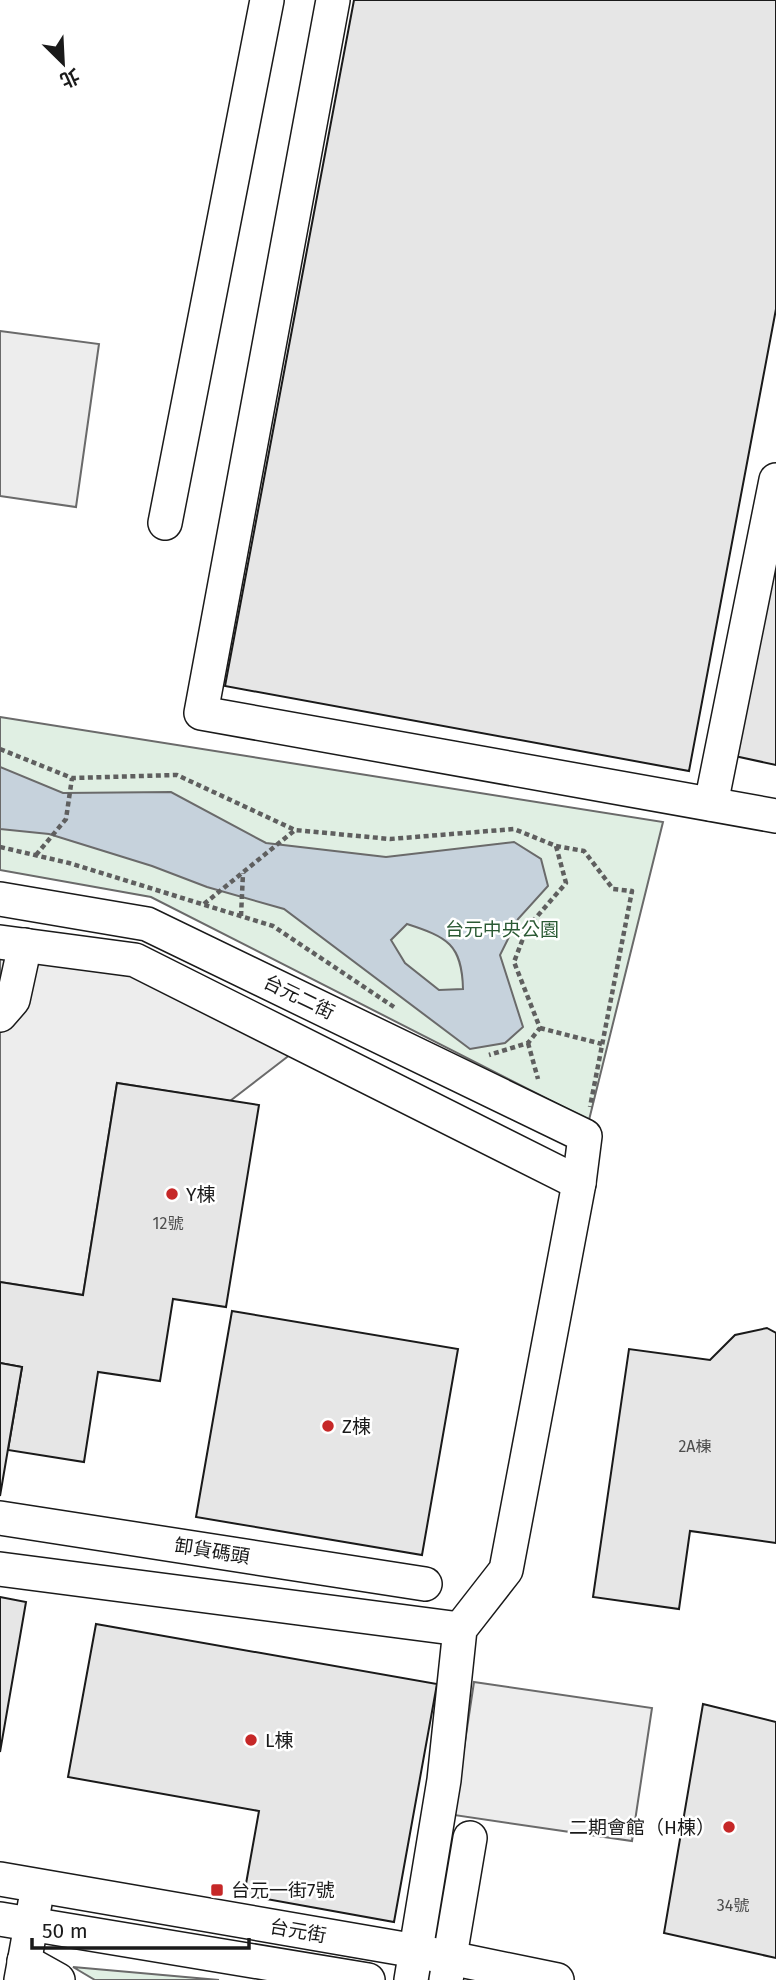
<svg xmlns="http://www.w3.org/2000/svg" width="776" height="1980" font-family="'Fira Sans','Noto Sans TC',sans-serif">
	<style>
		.green { fill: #e0efe3; stroke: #6a6a6a; stroke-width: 2 }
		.parking { fill: #ededed; stroke: #6a6a6a; stroke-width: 2 }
		.water { fill: #c6d2dc; stroke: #6a6a6a; stroke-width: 2; fill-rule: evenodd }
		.building { fill: #e6e6e6; stroke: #1a1a1a; stroke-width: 2 }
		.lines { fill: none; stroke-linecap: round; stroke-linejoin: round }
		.minor-casing { stroke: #1a1a1a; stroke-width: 36 }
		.path { stroke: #5f5f5f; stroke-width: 4.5; stroke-dasharray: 5 3.5; stroke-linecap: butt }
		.minor { stroke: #fff; stroke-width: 33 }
		.poi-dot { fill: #c62828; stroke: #fff; stroke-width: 2.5 }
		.labels { text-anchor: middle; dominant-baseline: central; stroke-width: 5; stroke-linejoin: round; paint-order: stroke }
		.number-label { font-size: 16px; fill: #4d4d4d }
		.park-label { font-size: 19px; fill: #2b5a34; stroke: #fff }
		.street-label { font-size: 19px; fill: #1a1a1a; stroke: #fff }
		.poi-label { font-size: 19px; fill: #1a1a1a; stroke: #fff; text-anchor: start }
	</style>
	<rect width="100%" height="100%" fill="#fff"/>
	<g class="green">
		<polygon points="0,717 663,822 589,1120 151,897 0,870"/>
		<polygon points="73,1967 219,1980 95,1980"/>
	</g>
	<g class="parking">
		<polygon points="0,331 99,344 76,507 0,496"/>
		<polygon points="0,940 140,963 304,1044 230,1101 117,1083 83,1295 0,1282"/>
		<polygon points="474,1682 652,1708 632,1841 454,1815"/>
	</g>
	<path class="water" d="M 0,767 L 63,793 L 171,792 L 266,843 L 386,857 L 514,842 L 541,859 L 548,886 L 518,919 L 500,955 L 523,1027 L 505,1043 L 470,1049 L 284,909 L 207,887 L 152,866 L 49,834 L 0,829 ZM 407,924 C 447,937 462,944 463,989 L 439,990 L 405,963 L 391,940 Z"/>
	<g class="building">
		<polygon points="354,0 776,0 776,309 689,771 225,686"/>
		<polygon points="776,533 776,765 730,755"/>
		<polygon points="117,1083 259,1105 226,1307 173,1299 160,1381 98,1372 84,1462 8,1450 22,1367 0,1363 0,1282 83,1295"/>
		<polygon points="232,1311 458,1349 422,1555 196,1517"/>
		<polygon points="767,1328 776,1333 776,1543 690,1531 679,1609 593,1597 629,1349 710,1360 735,1335"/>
		<polygon points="0,1363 22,1367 0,1496"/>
		<polygon points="0,1597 26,1602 0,1752"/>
		<polygon points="96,1624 437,1684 394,1922 244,1895 259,1811 68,1777"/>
		<polygon points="703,1704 776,1722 776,1958 664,1933"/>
	</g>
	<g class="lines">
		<defs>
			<g id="minor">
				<polyline points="333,0 201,713 776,816"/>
				<polyline points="165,523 267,0"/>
				<polyline points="711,804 776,480"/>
				<polyline points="0,899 147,924 585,1136 579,1183 506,1570 460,1629 444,1780 411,1980"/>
				<polyline points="0,942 135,960 579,1183"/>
				<polyline points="0,1015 13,1000 25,945"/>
				<polyline points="0,1518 425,1584"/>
				<polyline points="0,1569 460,1629"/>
				<polyline points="0,1879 416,1951 557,1980"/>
				<polyline points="0,1919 368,1980"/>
				<polyline points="24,1961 58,1980"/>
				<polyline points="21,1980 35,1903"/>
				<polyline points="446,1980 470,1838"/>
			</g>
		</defs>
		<use href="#minor" class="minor-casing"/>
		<g class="path">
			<polyline points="0,749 72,778 177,775 295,830 390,839 514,829 556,846 566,883 527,928 514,962 540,1028 528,1043 489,1055"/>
			<polyline points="556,846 584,851 613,889 632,891 590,1107"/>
			<polyline points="0,847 69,863 273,926 394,1007"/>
			<polyline points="36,855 66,819 72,778"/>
			<polyline points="204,904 295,830"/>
			<polyline points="241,916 243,873"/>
			<polyline points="540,1028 602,1044"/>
			<polyline points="528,1043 538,1079"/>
		</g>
		<use href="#minor" class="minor"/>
	</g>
	<g class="poi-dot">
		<circle cx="172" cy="1194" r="7"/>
		<circle cx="328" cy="1426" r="7"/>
		<circle cx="251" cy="1740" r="7"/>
		<circle cx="729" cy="1827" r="7"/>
		<rect x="210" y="1883" width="14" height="14" rx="3.5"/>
	</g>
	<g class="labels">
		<g class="number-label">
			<text x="168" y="1223">12號</text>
			<text x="695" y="1446">2A棟</text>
			<text x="733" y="1905">34號</text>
		</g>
		<g class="park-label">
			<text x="502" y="929">台元中央公園</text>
		</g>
		<g class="street-label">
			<text transform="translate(299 997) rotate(26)">台元二街</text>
			<text transform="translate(212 1551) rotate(9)">卸貨碼頭</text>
			<text transform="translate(298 1931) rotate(10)">台元街</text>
		</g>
		<g class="poi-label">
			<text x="186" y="1194">Y棟</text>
			<text x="342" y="1426">Z棟</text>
			<text x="265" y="1740">L棟</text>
			<text x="715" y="1827" text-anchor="end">二期會館（H棟）</text>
			<text x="231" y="1890">台元一街7號</text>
		</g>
	</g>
	<g transform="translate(63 63) rotate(156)" stroke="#ffffff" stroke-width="5" paint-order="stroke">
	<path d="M0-5L12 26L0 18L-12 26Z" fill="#1a1a1a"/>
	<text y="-10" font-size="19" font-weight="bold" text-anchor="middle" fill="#1a1a1a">北</text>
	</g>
	<path d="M32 1938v10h217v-10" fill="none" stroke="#1a1a1a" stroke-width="3.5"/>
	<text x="42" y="1938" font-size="21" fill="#1a1a1a" stroke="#ffffff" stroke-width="5" paint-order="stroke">50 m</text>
</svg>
